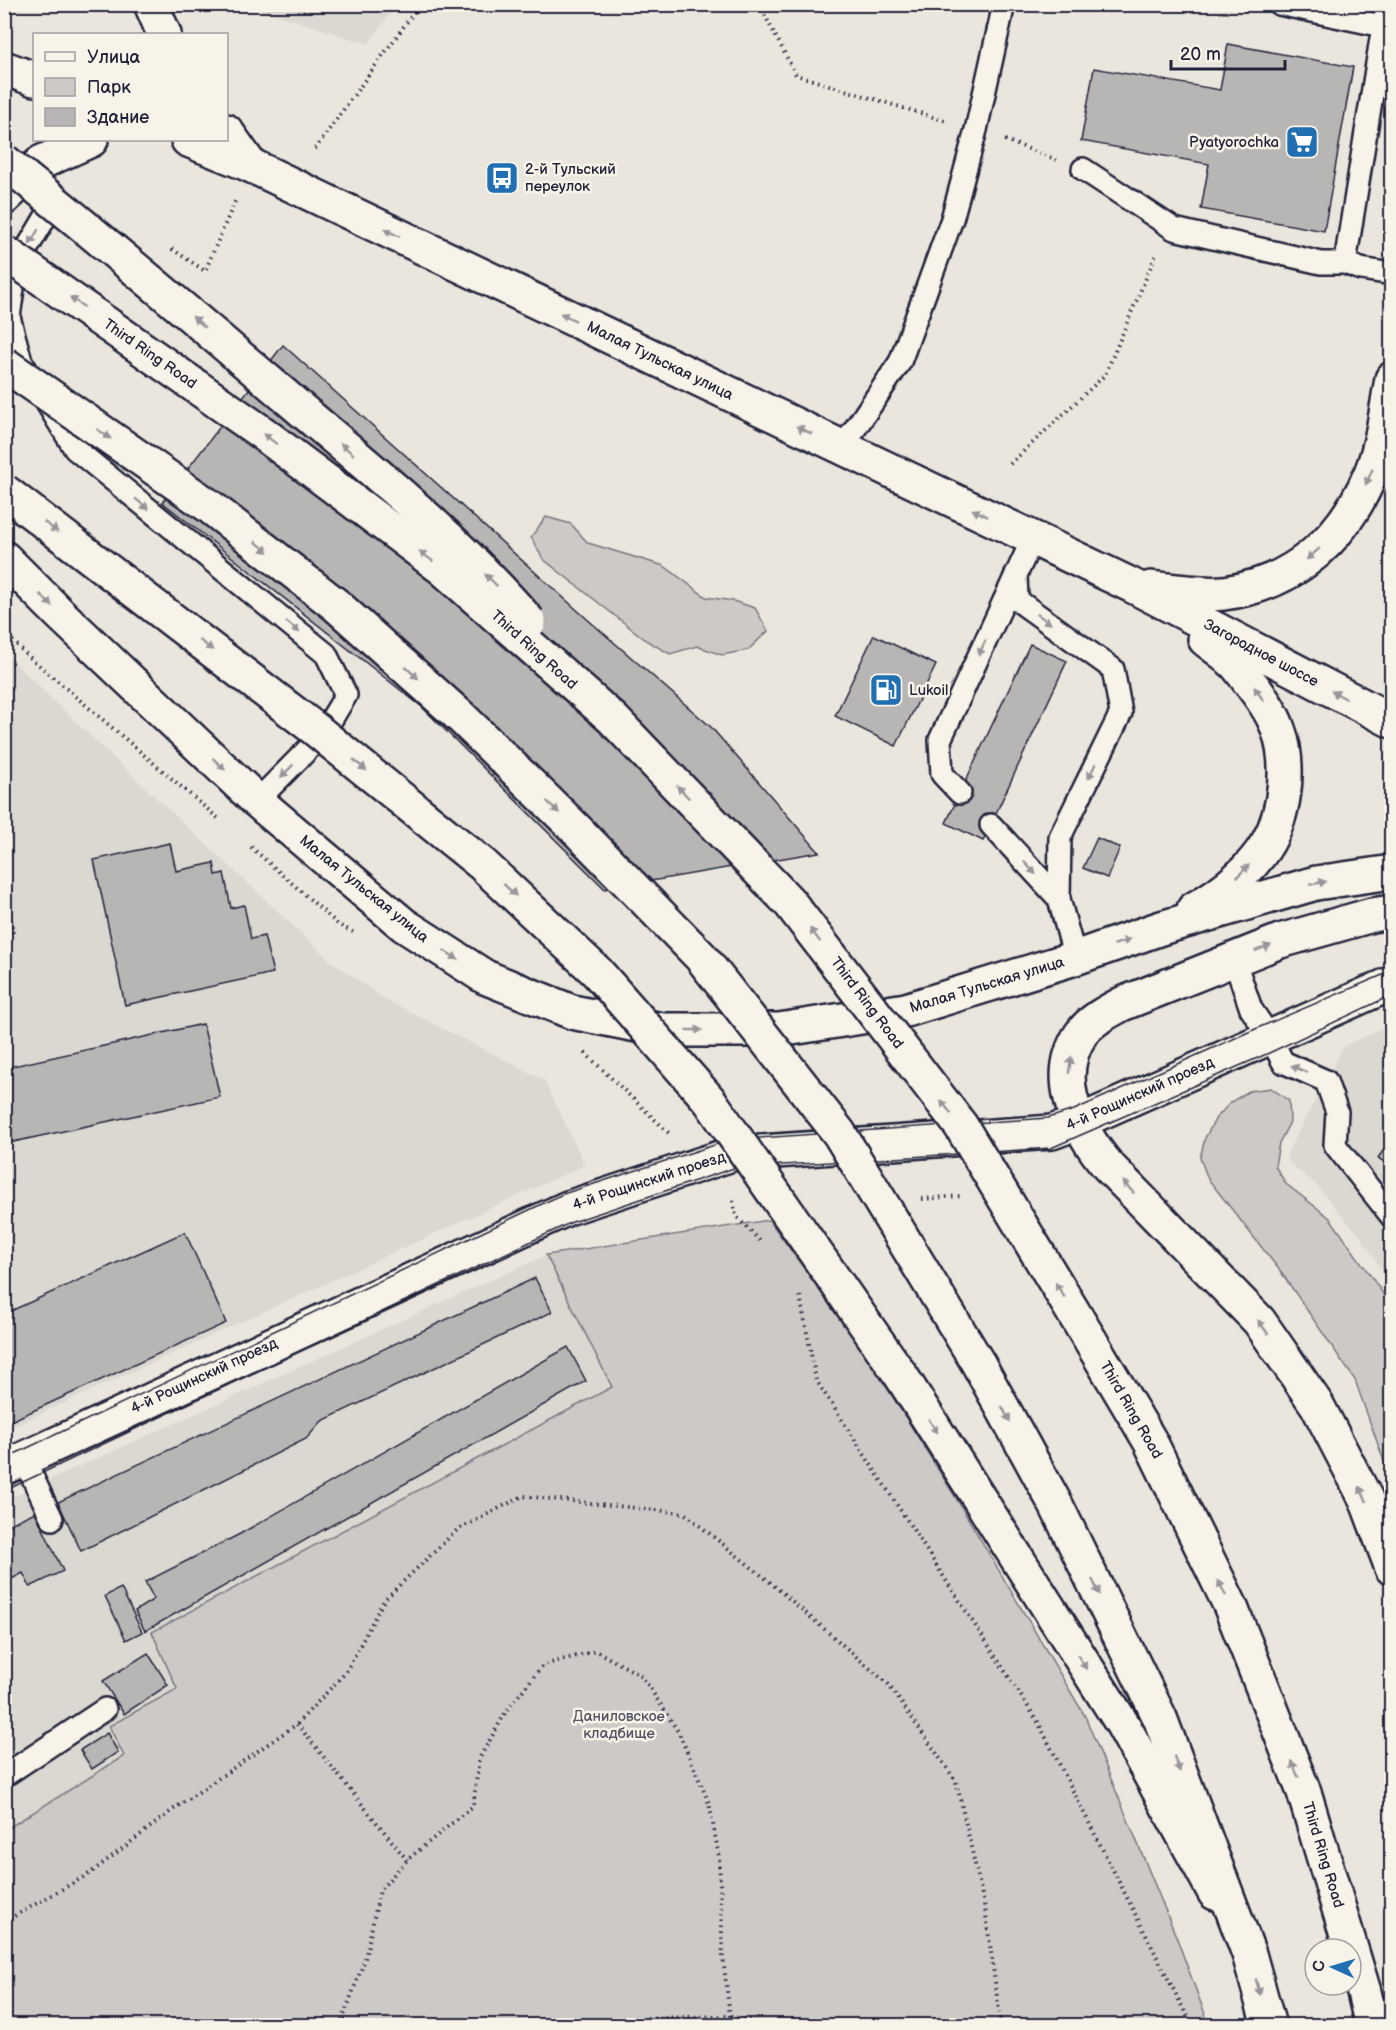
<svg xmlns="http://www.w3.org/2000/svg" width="1396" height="2030" font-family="'Balsamiq Sans',sans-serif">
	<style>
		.built { fill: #dbd8d2 }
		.green { fill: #cdc9c6; stroke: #787680; stroke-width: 1.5 }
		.building { fill: #b8b6b5; stroke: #22223b; stroke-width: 1.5 }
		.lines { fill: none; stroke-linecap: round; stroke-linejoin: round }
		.lane-casing { stroke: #22223b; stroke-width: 26 }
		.street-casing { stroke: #22223b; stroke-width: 38 }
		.secondary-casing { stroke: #22223b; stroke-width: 38 }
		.primary-casing { stroke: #22223b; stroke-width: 38 }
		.path { stroke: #22223b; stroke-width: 4; stroke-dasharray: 1.5 4.5; stroke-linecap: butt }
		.lane { stroke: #f7f3e8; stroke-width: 21 }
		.street { stroke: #f7f3e8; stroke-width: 33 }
		.secondary { stroke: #f7f3e8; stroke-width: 33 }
		.primary { stroke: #f7f3e8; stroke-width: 33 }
		.tram { stroke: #22223b; stroke-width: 1.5 }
		.secondary-bridge-casing { stroke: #22223b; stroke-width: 38; stroke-linecap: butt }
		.primary-bridge-casing { stroke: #22223b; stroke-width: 38; stroke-linecap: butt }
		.secondary-bridge { stroke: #f7f3e8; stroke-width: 33 }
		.primary-bridge { stroke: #f7f3e8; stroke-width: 33 }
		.oneway { fill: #97959a }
		.labels { text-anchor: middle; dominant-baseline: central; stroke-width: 5; stroke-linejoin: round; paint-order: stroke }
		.poi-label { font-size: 15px; fill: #22223b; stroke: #f7f3e8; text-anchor: start }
		.street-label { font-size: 15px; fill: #22223b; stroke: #f7f3e8 }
		.park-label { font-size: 15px; fill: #555465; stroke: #f7f3e8 }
	</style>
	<rect width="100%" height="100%" fill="#eae6de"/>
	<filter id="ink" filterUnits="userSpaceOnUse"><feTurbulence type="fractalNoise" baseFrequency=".0167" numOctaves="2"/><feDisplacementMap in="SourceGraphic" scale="12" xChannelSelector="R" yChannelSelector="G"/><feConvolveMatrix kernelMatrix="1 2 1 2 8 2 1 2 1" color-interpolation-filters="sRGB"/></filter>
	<g filter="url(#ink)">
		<g class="built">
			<polygon points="247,5 396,5 368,44"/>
			<polygon points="4,653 104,749 331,961 383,998 544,1080 585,1165 5,1430"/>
			<polygon points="1391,1024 1391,1284 1360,1236 1315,1184 1288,1162 1287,1153 1344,1046"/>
			<polygon points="546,1255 612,1387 152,1632 177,1689 109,1725 124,1756 5,1830 5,1500"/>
		</g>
		<g class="green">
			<polygon points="546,517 571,524 588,543 664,566 706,597 733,601 755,608 768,631 748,650 722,655 697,646 670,654 647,641 543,559 531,537"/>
			<polygon points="1271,1088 1289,1101 1290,1122 1279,1143 1275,1166 1286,1184 1330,1218 1384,1295 1391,1311 1391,1481 1355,1380 1281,1272 1208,1179 1200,1158 1205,1138 1216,1118 1231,1102 1249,1091"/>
			<polygon points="769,1220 868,1357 956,1498 1085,1716 1176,1936 1209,2025 5,2026 5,1830 124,1756 109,1726 177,1689 152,1632 612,1387 546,1255"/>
		</g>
		<g class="building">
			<polygon points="1228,44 1353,67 1324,231 1201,209 1209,164 1081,141 1094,68 1220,90"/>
			<polygon points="283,345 586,618 711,727 819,852 605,889 422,707 162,502"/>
			<polygon points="874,635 936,665 896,746 835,716"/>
			<polygon points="1030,644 1067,661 983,841 946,823"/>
			<polygon points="1097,838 1120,848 1107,878 1083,868"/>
			<polygon points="170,843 176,871 214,863 216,875 224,873 231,908 244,905 251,939 264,936 273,973 125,1005 94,860"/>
			<polygon points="203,1024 220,1097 4,1144 4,1068"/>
			<polygon points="1392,1138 1392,1167 1378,1158"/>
			<polygon points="185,1232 226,1323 4,1424 4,1314"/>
			<polygon points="535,1278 552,1312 322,1421 306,1439 81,1551 58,1502"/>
			<polygon points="568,1347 586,1381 145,1631 135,1611 154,1599 145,1582 240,1534"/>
			<polygon points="35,1512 63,1571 30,1587 23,1573 4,1583 4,1527"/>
			<polygon points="121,1588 142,1632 126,1640 105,1596"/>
			<polygon points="148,1653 168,1685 124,1714 103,1681"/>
			<polygon points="107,1733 118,1752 92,1769 80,1750"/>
		</g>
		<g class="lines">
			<defs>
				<g id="lane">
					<polyline points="1279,4 1383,26 1388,4"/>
					<polyline points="1383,26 1345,263 1361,269 1392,274"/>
					<polyline points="1083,169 1174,229 1321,263 1345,263"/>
					<polyline points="45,189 48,213 16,267 9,317 21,361 75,449 326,654 346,695 322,735 257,801"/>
					<polyline points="842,448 900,362 952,219 976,130 1004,4"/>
					<polyline points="1016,574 1017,600 1113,669 1121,713 1060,837 1059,899"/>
					<polyline points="960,793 942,774 940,740 1033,538"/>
					<polyline points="991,825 1059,899 1075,958"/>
					<polyline points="1234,959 1251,1009 1270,1037 1283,1062 1326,1081 1337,1112 1335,1145 1392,1217"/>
					<polyline points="24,1459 52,1519"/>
					<polyline points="4,1776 105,1709"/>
				</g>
				<g id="street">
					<polyline points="151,4 164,34"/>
					<polyline points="226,131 250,165"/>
					<polyline points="4,1468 568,1208 732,1154 1052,1132 1079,1122 1392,983"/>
				</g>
				<g id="secondary">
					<polyline points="4,68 34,79"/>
					<polyline points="188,140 250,165 1131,585 1392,721"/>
					<polyline points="4,198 42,162 91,140"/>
					<polyline points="4,558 61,615 257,801 404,925 485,977 572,1012 662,1030 779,1030 906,1010 1075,958 1161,928 1316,883 1392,872"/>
					<path d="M 1151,588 C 1175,591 1200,595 1224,593 C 1295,584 1345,537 1371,473 C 1383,444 1386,410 1392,379"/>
					<path d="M 1194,909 C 1222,893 1251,871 1268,842 C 1286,810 1291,761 1277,726 C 1271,710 1259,694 1248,680 C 1243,673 1237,664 1230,659 C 1223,652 1213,646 1205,639"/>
					<path d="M 1392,912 L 1372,915 L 1280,941 L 1122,1004 C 1107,1012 1091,1020 1081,1034 C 1051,1079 1079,1132 1109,1167 L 1259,1321 L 1317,1405 L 1366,1499 L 1392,1568"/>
					<polyline points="902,1377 1123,1725 1215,1893"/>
				</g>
				<g id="primary">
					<polyline points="1090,1340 1150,1441 1230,1605 1304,1792 1364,1992 1372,2026"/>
					<polyline points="978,1363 1056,1505 1160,1718 1249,1954 1269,2026"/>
				</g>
			</defs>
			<use href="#lane" class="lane-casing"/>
			<use href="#street" class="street-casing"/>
			<use href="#secondary" class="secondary-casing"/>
			<use href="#primary" class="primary-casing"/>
			<g class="path">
				<polyline points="759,4 796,75 946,121"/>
				<polyline points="1005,140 1057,160"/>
				<polyline points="315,149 420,4"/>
				<polyline points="172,249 205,271 236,199"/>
				<polyline points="1010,464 1105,375 1157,252"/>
				<polyline points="4,632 26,654 220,820"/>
				<polyline points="251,847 340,926 353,932"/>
				<polyline points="4,872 13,933 4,935"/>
				<polyline points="585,1053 671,1135"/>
				<polyline points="922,1199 960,1196"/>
				<polyline points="733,1201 736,1216 760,1241"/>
				<polyline points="800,1296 816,1380 1038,1722 1192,2026"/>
				<polyline points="297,1724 407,1860"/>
				<polyline points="4,1922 89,1874 174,1809 297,1724 346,1672 384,1600 457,1530 523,1496 684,1513 771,1583 888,1684 956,1781 985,1908 1001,2026"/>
				<polyline points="340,2026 365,1959 380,1890 407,1860 473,1806 479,1759 507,1710 543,1665 596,1651 642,1676 679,1733 709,1803 719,1856 723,1958 730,2016 734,2026"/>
				<polyline points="515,2026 614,2019 730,2016 773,2026"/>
			</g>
			<use href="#lane" class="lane"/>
			<use href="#street" class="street"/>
			<use href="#secondary" class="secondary"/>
			<use href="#primary" class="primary"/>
			<g class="tram">
				<polyline points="4,1459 563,1194 730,1140 1048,1118 1074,1110 1260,1027 1392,971"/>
				<polyline points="4,1491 572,1222 734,1168 1051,1148 1269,1053 1392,995"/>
			</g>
			<defs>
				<polyline id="secondary-bridge" points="4,491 315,729 482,864 597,972 710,1101 902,1377"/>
				<g id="primary-bridge">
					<path d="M 4,161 C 106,243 205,327 304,412 C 382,478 462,544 529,622"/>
					<polyline points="4,252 261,432 442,568 613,719 790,903 961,1126 1090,1340"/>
					<polyline points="4,364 209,506 336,605 462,718 575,828 701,957 839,1133 978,1363"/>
				</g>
			</defs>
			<use href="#secondary-bridge" class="secondary-bridge-casing"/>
			<use href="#primary-bridge" class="primary-bridge-casing"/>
			<use href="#secondary-bridge" class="secondary-bridge"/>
			<use href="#primary-bridge" class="primary-bridge"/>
		</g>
		<defs><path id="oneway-solid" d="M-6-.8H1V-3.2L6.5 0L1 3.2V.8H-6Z" transform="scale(1.5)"/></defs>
		<g class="oneway">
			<use href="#oneway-solid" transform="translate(392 233) rotate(-154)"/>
			<use href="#oneway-solid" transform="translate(34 237) rotate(120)"/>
			<use href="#oneway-solid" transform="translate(77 302) rotate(-145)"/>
			<use href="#oneway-solid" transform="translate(568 317) rotate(-154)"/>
			<use href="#oneway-solid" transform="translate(199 322) rotate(-139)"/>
			<use href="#oneway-solid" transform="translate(804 430) rotate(-154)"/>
			<use href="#oneway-solid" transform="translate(104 434) rotate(35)"/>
			<use href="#oneway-solid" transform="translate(270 439) rotate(-143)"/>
			<use href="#oneway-solid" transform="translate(347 449) rotate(-139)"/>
			<use href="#oneway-solid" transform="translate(1369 477) rotate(114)"/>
			<use href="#oneway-solid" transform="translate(142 504) rotate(39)"/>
			<use href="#oneway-solid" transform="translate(980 513) rotate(-155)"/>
			<use href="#oneway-solid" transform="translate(51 527) rotate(37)"/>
			<use href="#oneway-solid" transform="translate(262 547) rotate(38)"/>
			<use href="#oneway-solid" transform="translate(1313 554) rotate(139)"/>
			<use href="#oneway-solid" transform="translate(426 556) rotate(-143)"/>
			<use href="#oneway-solid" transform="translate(491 580) rotate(-136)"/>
			<use href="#oneway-solid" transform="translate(46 600) rotate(45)"/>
			<use href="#oneway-solid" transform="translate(1044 619) rotate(36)"/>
			<use href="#oneway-solid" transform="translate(293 627) rotate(39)"/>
			<use href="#oneway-solid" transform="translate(206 645) rotate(37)"/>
			<use href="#oneway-solid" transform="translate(982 648) rotate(115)"/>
			<use href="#oneway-solid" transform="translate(412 673) rotate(42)"/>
			<use href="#oneway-solid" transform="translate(1259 694) rotate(-124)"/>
			<use href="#oneway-solid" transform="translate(1339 695) rotate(-152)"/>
			<use href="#oneway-solid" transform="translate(219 764) rotate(44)"/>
			<use href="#oneway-solid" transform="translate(360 765) rotate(39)"/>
			<use href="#oneway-solid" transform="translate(287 771) rotate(135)"/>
			<use href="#oneway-solid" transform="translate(1092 771) rotate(116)"/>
			<use href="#oneway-solid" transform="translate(683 792) rotate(-134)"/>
			<use href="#oneway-solid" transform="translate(553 807) rotate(44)"/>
			<use href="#oneway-solid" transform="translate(1030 868) rotate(47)"/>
			<use href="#oneway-solid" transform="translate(1243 871) rotate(-45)"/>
			<use href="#oneway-solid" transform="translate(1318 883) rotate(-11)"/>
			<use href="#oneway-solid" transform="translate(510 890) rotate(43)"/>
			<use href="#oneway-solid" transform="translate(815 935) rotate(-127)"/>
			<use href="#oneway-solid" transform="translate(1122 942) rotate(-19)"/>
			<use href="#oneway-solid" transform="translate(1263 948) rotate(-21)"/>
			<use href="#oneway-solid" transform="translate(451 955) rotate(33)"/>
			<use href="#oneway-solid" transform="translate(694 1030)"/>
			<use href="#oneway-solid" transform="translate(1070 1065) rotate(-81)"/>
			<use href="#oneway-solid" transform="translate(1299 1069) rotate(-156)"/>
			<use href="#oneway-solid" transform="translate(946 1107) rotate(-127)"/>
			<use href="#oneway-solid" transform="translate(1128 1187) rotate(-134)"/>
			<use href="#oneway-solid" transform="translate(1060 1290) rotate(-121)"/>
			<use href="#oneway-solid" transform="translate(1263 1327) rotate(-126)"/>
			<use href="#oneway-solid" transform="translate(1006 1414) rotate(61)"/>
			<use href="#oneway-solid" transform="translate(933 1426) rotate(58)"/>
			<use href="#oneway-solid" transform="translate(1363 1494) rotate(-116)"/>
			<use href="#oneway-solid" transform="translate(1096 1587) rotate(64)"/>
			<use href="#oneway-solid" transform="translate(1222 1588) rotate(-116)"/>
			<use href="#oneway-solid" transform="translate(1082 1662) rotate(57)"/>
			<use href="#oneway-solid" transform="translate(1177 1764) rotate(69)"/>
			<use href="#oneway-solid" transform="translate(1295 1769) rotate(-112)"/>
			<use href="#oneway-solid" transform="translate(1258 1987) rotate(74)"/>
		</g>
	</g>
	<defs>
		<symbol id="supermarket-square" viewBox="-11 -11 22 22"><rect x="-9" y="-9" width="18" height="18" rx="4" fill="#1f6fb2" stroke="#f7f3e8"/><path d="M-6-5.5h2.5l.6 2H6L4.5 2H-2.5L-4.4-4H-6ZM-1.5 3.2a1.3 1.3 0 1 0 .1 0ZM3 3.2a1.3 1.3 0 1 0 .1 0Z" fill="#fff"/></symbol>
		<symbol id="bus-square" viewBox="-11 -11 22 22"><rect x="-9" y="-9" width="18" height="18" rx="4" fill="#1f6fb2" stroke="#f7f3e8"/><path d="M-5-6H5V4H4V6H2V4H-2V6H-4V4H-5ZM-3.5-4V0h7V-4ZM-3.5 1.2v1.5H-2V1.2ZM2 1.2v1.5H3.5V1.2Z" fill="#fff"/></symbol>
		<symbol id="fuel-square" viewBox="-11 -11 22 22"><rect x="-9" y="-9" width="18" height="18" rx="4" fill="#1f6fb2" stroke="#f7f3e8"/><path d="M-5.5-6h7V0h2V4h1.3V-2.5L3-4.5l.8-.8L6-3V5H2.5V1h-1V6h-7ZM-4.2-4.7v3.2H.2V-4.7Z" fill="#fff"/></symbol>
	</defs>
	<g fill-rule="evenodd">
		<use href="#supermarket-square" x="1283" y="123" width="38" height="38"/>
		<use href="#bus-square" x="483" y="159" width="38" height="38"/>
		<use href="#fuel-square" x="867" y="671" width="38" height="38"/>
	</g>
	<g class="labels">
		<g class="poi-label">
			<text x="1279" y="142" text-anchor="end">Pyatyorochka</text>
			<text x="525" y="169">2-й Тульский<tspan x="525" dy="17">переулок</tspan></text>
			<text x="909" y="690">Lukoil</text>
		</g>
		<g class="street-label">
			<text transform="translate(150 354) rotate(35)">Third Ring Road</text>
			<text transform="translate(660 361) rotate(26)">Малая Тульская улица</text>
			<text transform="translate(534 650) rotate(42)">Third Ring Road</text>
			<text transform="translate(1261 653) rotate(28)">Загородное шоссе</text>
			<text transform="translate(364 889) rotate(39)">Малая Тульская улица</text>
			<text transform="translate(987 985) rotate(-17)">Малая Тульская улица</text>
			<text transform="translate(867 1003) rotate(53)">Third Ring Road</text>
			<text transform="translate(1140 1094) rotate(-24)">4-й Рощинский проезд</text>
			<text transform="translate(649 1181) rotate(-18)">4-й Рощинский проезд</text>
			<text transform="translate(204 1376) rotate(-25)">4-й Рощинский проезд</text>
			<text transform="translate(1131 1410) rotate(60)">Third Ring Road</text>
			<text transform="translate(1323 1855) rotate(73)">Third Ring Road</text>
		</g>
		<g class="park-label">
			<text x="619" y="1716">Даниловское<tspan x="619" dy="17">кладбище</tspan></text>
		</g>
	</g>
	<rect width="1396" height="2030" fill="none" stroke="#f7f3e8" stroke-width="24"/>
	<rect x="12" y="12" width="1372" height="2006" fill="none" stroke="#22223b" stroke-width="2" filter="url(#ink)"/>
	<rect x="33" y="33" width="195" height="108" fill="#f7f3e8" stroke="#a29fa3" stroke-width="1.5"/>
	<rect x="45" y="52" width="30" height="9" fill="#f7f3e8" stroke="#a29fa3" stroke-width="1.5"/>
	<text x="87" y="63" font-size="18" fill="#22223b">Улица</text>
	<rect x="45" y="78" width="30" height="18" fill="#cdc9c6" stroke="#a29fa3" stroke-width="1.5"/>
	<text x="87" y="93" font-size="18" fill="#22223b">Парк</text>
	<rect x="45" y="108" width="30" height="18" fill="#b8b6b5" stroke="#a29fa3" stroke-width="1.5"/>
	<text x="87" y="123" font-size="18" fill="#22223b">Здание</text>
	<g transform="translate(1333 1967) rotate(274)"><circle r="28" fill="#f7f3e8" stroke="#a29fa3" stroke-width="1.5"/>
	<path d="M0-4.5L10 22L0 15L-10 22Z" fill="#1f6fb2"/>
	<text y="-9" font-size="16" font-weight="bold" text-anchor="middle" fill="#22223b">С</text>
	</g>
	<path d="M1171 60v9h114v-9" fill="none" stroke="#22223b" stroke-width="3"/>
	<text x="1180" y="60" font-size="18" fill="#22223b" stroke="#f7f3e8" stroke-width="4.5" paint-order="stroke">20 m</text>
</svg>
